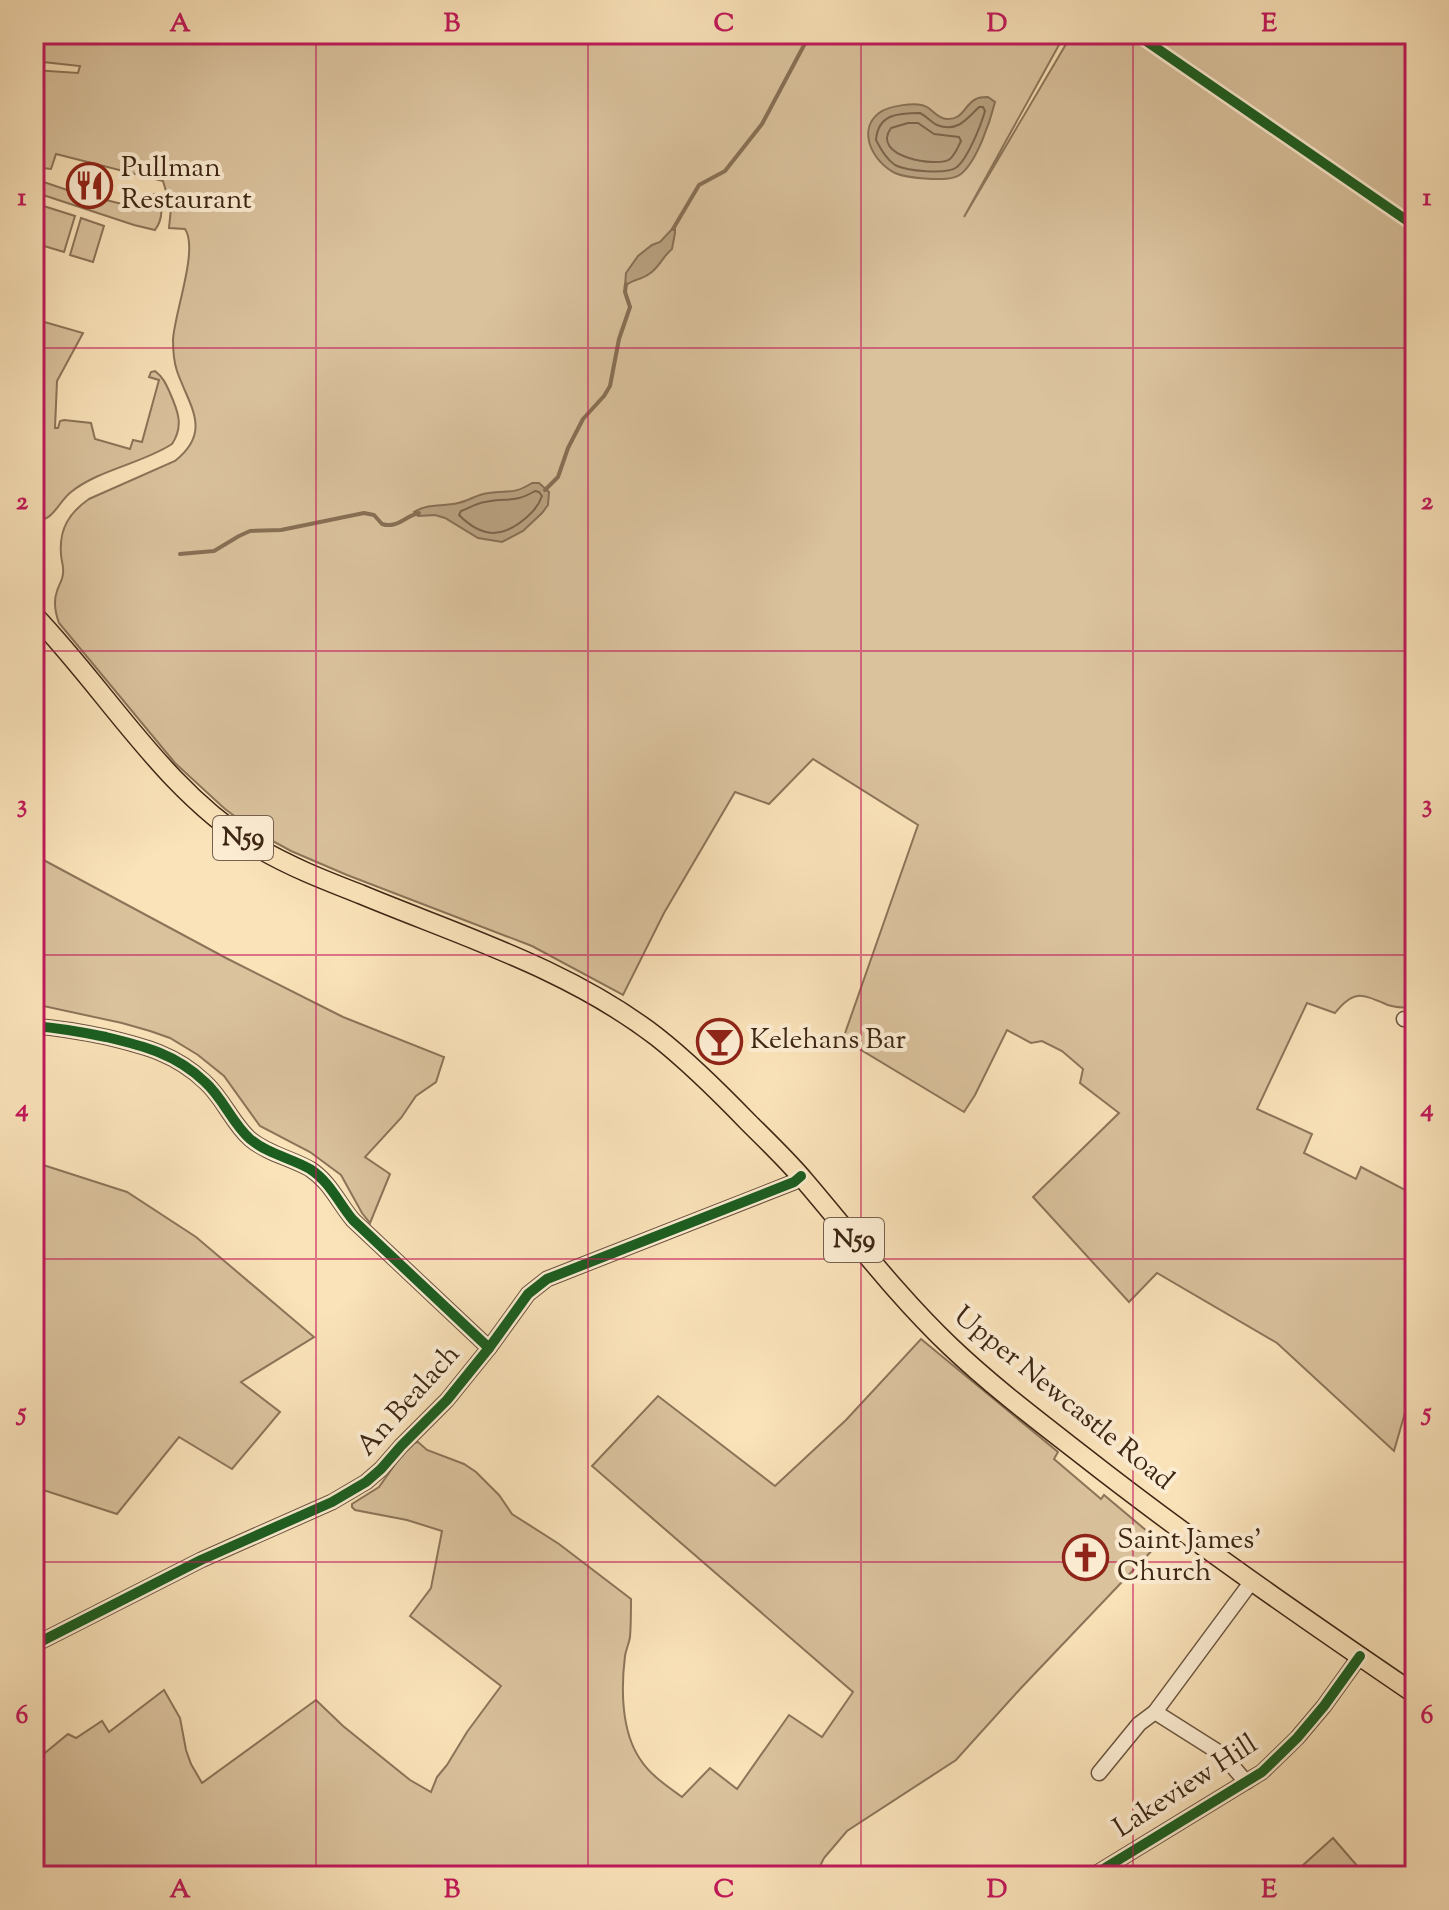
<svg xmlns="http://www.w3.org/2000/svg" width="1449" height="1910" font-family="'Sorts Mill Goudy',serif">
	<style>
		.green { fill: #dac29d; stroke: #8c7458; stroke-width: 2 }
		.water { fill: #baa281; stroke: #887055; stroke-width: 2 }
		.lines { fill: none; stroke-linecap: round; stroke-linejoin: round }
		.shore { stroke: #7c644a; stroke-width: 2 }
		.stream { stroke: #887055; stroke-width: 4 }
		.minor-casing { stroke: #6c553d; stroke-width: 17 }
		.major-casing { stroke: #3d2614; stroke-width: 21 }
		.minor { stroke: #fcecd2; stroke-width: 14 }
		.major { stroke: #fae2b9; stroke-width: 18 }
		.cycleway-casing { stroke: #fcecd2; stroke-width: 15 }
		.cycleway { stroke: #1b5e20; stroke-width: 10 }
		.grid { fill: none; stroke: #c2185b; stroke-width: 2; stroke-opacity: 0.55 }
		.labels { text-anchor: middle; dominant-baseline: central; stroke-width: 8; stroke-linejoin: round; paint-order: stroke }
		.shield { fill: #fcecd2; stroke: #76614d; stroke-width: 2 }
		.shield-label { font-size: 26px; font-weight: bold; fill: #3d2614 }
		.poi-label { font-size: 28px; fill: #3d2614; stroke: #fcecd2; text-anchor: start }
		.street-label { font-size: 28px; fill: #3d2614; stroke: #fcecd2 }
		.neatline { fill: none; stroke: #c2185b; stroke-width: 3 }
		.grid-label { font-size: 26px; text-anchor: middle; font-weight: bold; fill: #c2185b }
	</style>
	<rect width="100%" height="100%" fill="#fae2b9"/>
	<filter id="stains"><feTurbulence type="fractalNoise" baseFrequency=".0025" numOctaves="4"/><feColorMatrix values="0 0 0 0 .2 0 0 0 0 .09 0 0 0 0 .02 0 0 0 .5 -.17"/></filter>
	<radialGradient id="worn" r=".72"><stop offset=".6" stop-color="#630" stop-opacity="0"/><stop offset="1" stop-color="#630" stop-opacity=".3"/></radialGradient>
	<g class="green">
		<path d="M 34,34 L 1065,34 L 964,217 L 1072,34 L 1415,34 L 1415,1009 C 1406,1007 1396,1008 1388,1005 C 1362,994 1354,989 1335,1013 L 1307,1003 L 1257,1109 L 1312,1134 L 1304,1153 L 1356,1179 L 1361,1167 L 1415,1195 L 1415,1378 L 1394,1451 L 1277,1343 L 1157,1273 L 1129,1302 L 1033,1197 L 1119,1113 L 1080,1083 L 1083,1069 L 1062,1051 L 1042,1041 L 1031,1043 L 1007,1030 L 975,1095 L 964,1112 L 843,1039 L 918,825 L 813,759 L 769,804 L 735,792 L 664,913 L 623,995 L 532,946 L 347,875 L 291,851 L 256,832 L 225,809 L 175,763 L 59,623 C 55,612 53,602 57,591 C 59,584 63,580 63,573 C 64,566 61,560 61,554 C 59,529 69,513 89,499 L 175,461 C 213,431 189,406 177,371 C 174,362 173,350 173,340 C 174,314 199,249 185,229 L 169,228 L 171,208 L 163,181 L 56,154 L 51,169 L 43,168 L 41,174 L 34,172 L 34,70 L 78,73 L 80,66 L 34,61 Z"/>
		<path d="M 35,179 L 70,191 L 138,208 L 149,205 L 152,195 L 155,194 C 164,204 163,219 155,230 L 134,225 L 34,192 Z"/>
		<polygon points="34,203 75,216 64,252 34,243"/>
		<polygon points="81,218 104,226 93,262 70,255"/>
		<path d="M 34,319 L 83,333 L 57,381 L 55,428 L 58,428 L 60,421 L 64,420 L 91,423 L 95,439 L 130,449 L 133,440 L 142,442 L 159,380 L 149,377 L 151,372 L 155,371 C 163,377 166,384 170,393 C 178,411 184,426 172,444 C 141,464 100,469 71,492 C 58,502 53,523 34,520 Z"/>
		<polygon points="38,857 226,958 343,1017 444,1057 436,1082 416,1096 401,1118 365,1157 390,1174 370,1223 362,1213 341,1175 310,1152 260,1126 224,1076 198,1055 170,1038 150,1031 122,1023 34,1004 34,866"/>
		<polygon points="37,1163 127,1192 196,1237 314,1337 241,1382 280,1412 232,1469 179,1437 117,1514 34,1487 34,1179"/>
		<path d="M 921,1339 L 1058,1452 L 1054,1459 L 1101,1499 L 1104,1495 L 1160,1542 L 1021,1688 L 956,1760 L 847,1831 L 824,1858 L 815,1876 L 34,1876 L 34,1762 L 68,1734 L 76,1738 L 102,1721 L 109,1732 L 164,1690 L 180,1718 L 186,1750 L 191,1764 L 202,1783 L 316,1700 L 343,1726 L 410,1780 L 431,1792 L 437,1777 L 447,1765 L 467,1732 L 501,1686 L 410,1616 L 431,1588 L 442,1531 L 407,1520 L 355,1510 L 352,1507 L 352,1504 L 379,1487 L 408,1446 L 413,1443 L 418,1442 L 427,1450 L 464,1464 L 476,1472 L 499,1495 L 512,1514 L 559,1544 L 631,1599 C 631,1612 631,1625 630,1637 C 629,1644 626,1649 625,1656 C 621,1688 621,1731 640,1759 C 650,1775 667,1786 682,1797 L 710,1768 L 737,1789 L 789,1715 L 822,1737 L 853,1692 L 592,1466 L 658,1396 L 775,1486 L 846,1420 Z"/>
		<polygon points="1333,1838 1366,1876 1291,1876"/>
	</g>
	<g class="water">
		<path d="M 988,97 L 995,102 C 990,122 977,161 961,174 C 953,180 941,179 931,179 C 920,178 906,178 895,173 C 874,163 856,131 879,113 C 888,106 917,101 927,107 C 934,111 937,118 947,119 C 963,120 964,105 976,99 C 979,97 984,97 988,97 Z"/>
		<path d="M 675,226 L 675,233 L 672,249 C 663,256 659,268 649,274 C 641,280 633,279 625,286 L 626,273 L 638,256 L 652,245 L 660,242 Z"/>
		<path d="M 532,483 L 539,483 L 549,492 L 548,505 L 542,513 L 523,531 L 502,542 L 478,538 L 445,518 L 435,515 L 418,516 L 414,512 C 428,503 443,507 458,503 C 469,501 477,494 489,493 C 508,490 513,495 532,483 Z"/>
	</g>
	<g class="lines">
		<g class="shore">
			<path d="M 979,107 L 983,107 L 985,111 C 981,125 968,158 957,167 C 947,175 906,171 895,165 C 886,159 881,149 876,140 C 878,114 898,113 920,113 C 926,116 931,122 937,125 C 957,133 967,119 979,107 Z"/>
			<path d="M 908,123 L 918,123 L 934,134 L 959,137 L 961,141 C 958,147 955,155 950,159 C 938,168 870,157 891,128 Z"/>
			<path d="M 535,491 L 539,492 L 542,496 C 539,505 534,511 527,517 C 502,539 482,538 459,515 L 461,511 C 469,508 477,503 485,502 C 507,497 513,504 535,491 Z"/>
		</g>
		<g class="stream">
			<polyline points="673,229 699,185 725,171 762,124 810,34"/>
			<polyline points="545,490 558,477 568,448 583,419 604,396 610,386 619,339 630,307 625,292 626,284"/>
			<path d="M 180,554 L 214,551 L 239,536 L 250,531 L 281,530 L 364,513 L 374,515 L 382,524 C 397,529 405,516 419,513"/>
		</g>
		<defs>
			<g id="minor">
				<polyline points="1404,1019 1415,1020"/>
				<path d="M 34,1026 C 59,1028 82,1032 106,1037 C 144,1046 176,1054 205,1082 C 223,1098 232,1123 250,1139 C 268,1154 291,1158 310,1169 C 330,1182 338,1202 353,1220 L 489,1348"/>
				<polyline points="34,1645 201,1560 332,1502 366,1482 381,1469 401,1446 447,1400 489,1348 528,1294 547,1279 794,1182 801,1176"/>
				<polyline points="1155,1712 1223,1755 1246,1782"/>
				<polyline points="1099,1773 1139,1724 1155,1712 1252,1581"/>
				<polyline points="1092,1876 1262,1772 1297,1738 1324,1706 1360,1656"/>
			</g>
			<path id="major" d="M 34,615 C 108,692 163,789 255,846 C 288,866 324,880 360,894 C 461,936 569,969 657,1037 C 690,1063 719,1092 748,1122 C 767,1141 786,1159 804,1180 C 852,1236 897,1296 951,1347 C 992,1386 1037,1420 1082,1455 C 1189,1539 1302,1617 1415,1694"/>
		</defs>
		<use href="#minor" class="minor-casing"/>
		<use href="#major" class="major-casing"/>
		<use href="#minor" class="minor"/>
		<use href="#major" class="major"/>
		<defs>
			<g id="cycleway">
				<polyline points="1136,34 1415,226"/>
				<path d="M 34,1026 C 59,1028 82,1032 106,1037 C 144,1046 176,1054 205,1082 C 223,1098 232,1123 250,1139 C 268,1154 291,1158 310,1169 C 330,1182 338,1202 353,1220 L 489,1348"/>
				<polyline points="34,1645 201,1560 332,1502 366,1482 381,1469 401,1446 447,1400 489,1348 528,1294 547,1279 794,1182 801,1176"/>
				<polyline points="1092,1876 1262,1772 1297,1738 1324,1706 1360,1656"/>
			</g>
		</defs>
		<use href="#cycleway" class="cycleway-casing"/>
		<use href="#cycleway" class="cycleway"/>
	</g>
	<path class="grid" d="M 316,34 L 316,1876M 588,34 L 588,1876M 861,34 L 861,1876M 1133,34 L 1133,1876M 34,348 L 1415,348M 34,651 L 1415,651M 34,955 L 1415,955M 34,1259 L 1415,1259M 34,1562 L 1415,1562"/>
	<defs>
		<symbol id="restaurant-ring" viewBox="-11 -11 22 22"><circle r="9.5" fill="#fcecd2" stroke="#8f2418" stroke-width="1.5"/><path d="M-5-6h1v4h1v-4h1v4h1v-4h1v5L-1.5 .5V6h-2V.5L-5-1ZM5-6V6H3V1.5H1.5Q1.5-4 5-6Z" fill="#8f2418"/></symbol>
		<symbol id="bar-ring" viewBox="-11 -11 22 22"><circle r="9.5" fill="#fcecd2" stroke="#8f2418" stroke-width="1.5"/><path d="M-6-5H6L.8 .8V4.5H3.5V6h-7V4.5H-.8V.8Z" fill="#8f2418"/></symbol>
		<symbol id="church-ring" viewBox="-11 -11 22 22"><circle r="9.5" fill="#fcecd2" stroke="#8f2418" stroke-width="1.5"/><path d="M-1.2-6h2.4v3.5h3.3v2.4h-3.3V6h-2.4V-.1h-3.3v-2.4h3.3Z" fill="#8f2418"/></symbol>
	</defs>
	<g fill-rule="evenodd">
		<use href="#restaurant-ring" x="64" y="160" width="51" height="51"/>
		<use href="#bar-ring" x="694" y="1016" width="51" height="51"/>
		<use href="#church-ring" x="1060" y="1532" width="51" height="51"/>
	</g>
	<g class="labels">
		<g class="shield">
			<rect x="213" y="816" width="60" height="44" rx="6"/>
			<rect x="824" y="1218" width="60" height="44" rx="6"/>
		</g>
		<g class="shield-label">
			<text x="243" y="838">N59</text>
			<text x="854" y="1240">N59</text>
		</g>
		<g class="poi-label">
			<text x="121" y="169">Pullman<tspan x="121" dy="32">Restaurant</tspan></text>
			<text x="750" y="1041">Kelehans Bar</text>
			<text x="1117" y="1541">Saint James'<tspan x="1117" dy="32">Church</tspan></text>
		</g>
		<g class="street-label">
			<text transform="translate(1063 1399) rotate(39)">Upper Newcastle Road</text>
			<text transform="translate(409 1401) rotate(-48)">An Bealach</text>
			<text transform="translate(1186 1787) rotate(-33)">Lakeview Hill</text>
		</g>
	</g>
	<rect width="1449" height="1910" fill="none" stroke="#fae2b9" stroke-width="88"/>
	<rect x="44" y="44" width="1361" height="1822" class="neatline"/>
	<g class="grid-label">
		<text x="180" y="31">A</text>
		<text x="452" y="31">B</text>
		<text x="724" y="31">C</text>
		<text x="997" y="31">D</text>
		<text x="1269" y="31">E</text>
		<text x="22" y="205">1</text>
		<text x="1427" y="205">1</text>
		<text x="22" y="509">2</text>
		<text x="1427" y="509">2</text>
		<text x="22" y="812">3</text>
		<text x="1427" y="812">3</text>
		<text x="22" y="1116">4</text>
		<text x="1427" y="1116">4</text>
		<text x="22" y="1420">5</text>
		<text x="1427" y="1420">5</text>
		<text x="22" y="1723">6</text>
		<text x="1427" y="1723">6</text>
		<text x="180" y="1897">A</text>
		<text x="452" y="1897">B</text>
		<text x="724" y="1897">C</text>
		<text x="997" y="1897">D</text>
		<text x="1269" y="1897">E</text>
	</g>
	<rect width="100%" height="100%" filter="url(#stains)"/>
	<rect width="100%" height="100%" fill="url(#worn)"/>
</svg>
